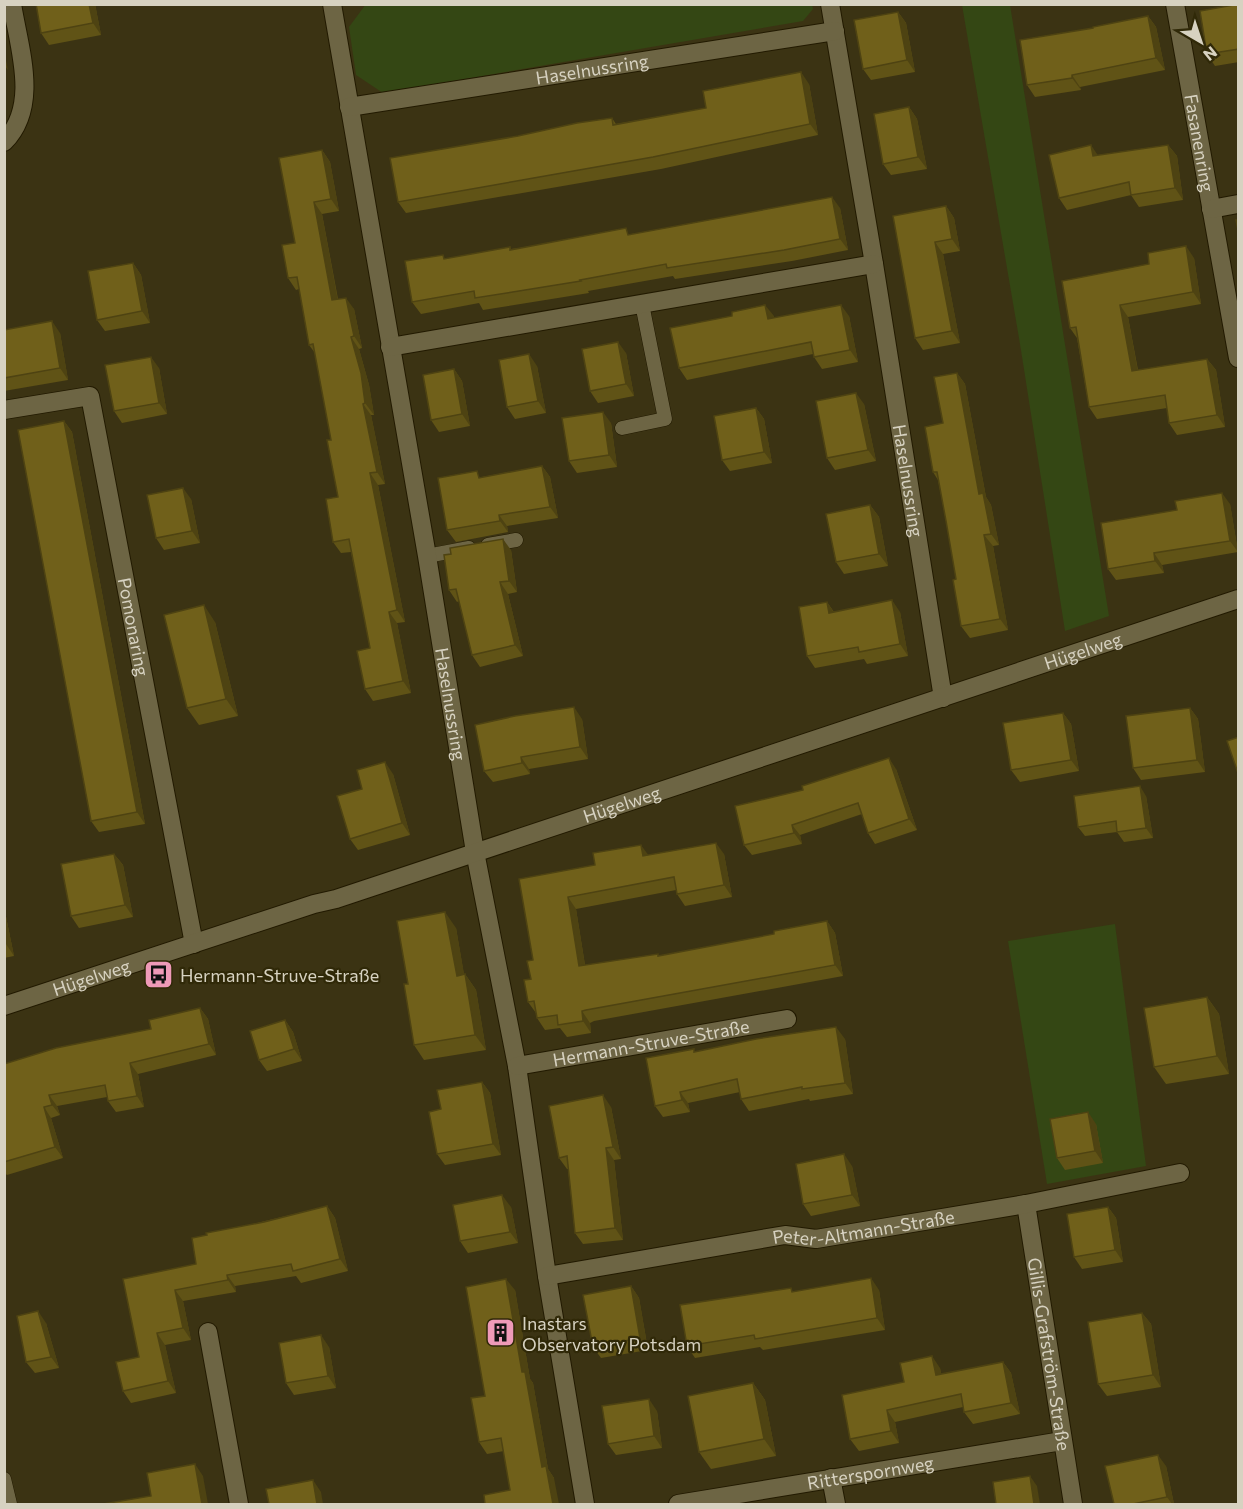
<svg xmlns="http://www.w3.org/2000/svg" width="1243" height="1509" font-family="Commissioner,sans-serif">
	<style>
		.green { fill: #344714 }
		.lines { fill: none; stroke-linecap: round; stroke-linejoin: round }
		.service-casing { stroke: #221a00; stroke-width: 15 }
		.minor-casing { stroke: #221a00; stroke-width: 20 }
		.service { stroke: #6d6544; stroke-width: 14 }
		.minor { stroke: #6d6544; stroke-width: 18 }
		.wall { fill: #605316 }
		.shaded-wall { fill: #4e4312 }
		.building { fill: #70601a; stroke: #4e4312; stroke-width: 1.5 }
		.labels { text-anchor: middle; dominant-baseline: central; stroke-width: 4.5; stroke-linejoin: round; paint-order: stroke }
		.street-label { font-size: 18px; fill: #d7d2c1; stroke: #302908 }
		.poi-label { font-size: 18px; fill: #d7d2c1; stroke: #302908; text-anchor: start }
	</style>
	<rect width="100%" height="100%" fill="#3b3313"/>
	<g class="green">
		<polygon points="366,4 812,4 813,9 803,21 383,93 356,75 349,27"/>
		<polygon points="962,5 1010,5 1109,616 1065,631 1020,344"/>
		<polygon points="1115,924 1146,1166 1047,1184 1008,941"/>
	</g>
	<g class="lines">
		<defs>
			<g id="service">
				<polyline points="622,428 665,419 642,304"/>
				<polyline points="488,545 516,540"/>
				<polyline points="427,556 469,548"/>
				<polyline points="4,1479 10,1504"/>
			</g>
			<g id="minor">
				<path id="s1" d="M 332,4 L 427,556 L 475,852 L 517,1066 L 547,1276 L 585,1504"/>
				<path id="s2" d="M 830,4 L 874,264 L 943,698"/>
				<path id="s3" d="M 1175,4 L 1238,358"/>
				<path id="s4" d="M 349,107 L 835,31"/>
				<path d="M 4,142 C 40,106 19,48 12,4"/>
				<polyline points="1211,209 1238,204"/>
				<polyline points="390,347 874,264"/>
				<path id="s5" d="M 4,410 L 90,396 L 194,944"/>
				<path id="s6" d="M 4,1006 L 314,904 L 336,899 L 1238,599"/>
				<path id="s7" d="M 517,1066 L 787,1019"/>
				<path id="s8" d="M 1026,1204 L 1073,1504"/>
				<path id="s9" d="M 547,1276 L 785,1235 L 816,1239 L 1026,1204 L 1180,1173"/>
				<polyline points="208,1332 239,1504"/>
				<polyline points="831,1478 836,1504"/>
				<path id="s10" d="M 678,1504 L 1062,1441"/>
			</g>
		</defs>
		<use href="#service" class="service-casing"/>
		<use href="#minor" class="minor-casing"/>
		<use href="#service" class="service"/>
		<use href="#minor" class="minor"/>
	</g>
	<g class="wall">
		<polygon points="95,4 101,35 49,45 41,33"/>
		<polygon points="1239,4 1239,62 1215,66 1207,54"/>
		<polygon points="898,12 906,23 915,72 871,80 863,69"/>
		<polygon points="1148,16 1156,27 1165,70 1080,87 1081,90 1035,97 1027,85 1093,28"/>
		<polygon points="809,84 818,135 661,169 406,213 398,202 518,136 612,118 616,124 706,108"/>
		<polygon points="909,107 917,119 927,169 891,175 883,164"/>
		<polygon points="1168,145 1177,156 1183,200 1139,207 1131,195 1067,210 1059,198 1098,155"/>
		<polygon points="322,150 330,162 339,211 322,214 338,299 354,309 362,348 359,349 369,385 374,415 371,415 385,484 378,485 405,622 397,623 411,693 373,701 365,689 370,648 351,552 341,553 333,542 338,497 331,440 315,353 309,345 299,289 296,290 288,278 295,243"/>
		<polygon points="946,206 954,218 960,251 943,254 960,343 923,350 915,338 893,216"/>
		<polygon points="840,208 848,250 792,261 675,279 673,276 588,291 589,293 483,310 479,303 421,314 412,302 447,259 510,247 511,249"/>
		<polygon points="1194,258 1201,304 1128,317 1138,370 1207,359 1216,370 1225,427 1177,435 1169,423 1167,408 1097,419 1089,407 1077,338 1070,328"/>
		<polygon points="133,263 141,275 150,323 105,331 97,320"/>
		<polygon points="774,316 774,318 849,316 858,362 822,369 814,357 813,354 687,380 679,368"/>
		<polygon points="4,330 60,333 68,380 4,391"/>
		<polygon points="626,353 634,396 598,403 590,391"/>
		<polygon points="537,366 546,413 515,419 507,407"/>
		<polygon points="159,368 167,414 122,423 114,411"/>
		<polygon points="454,369 462,381 470,426 439,432 431,420"/>
		<polygon points="957,373 965,384 986,497 991,505 999,545 993,546 1008,630 970,638 961,626 956,579 946,521 938,480 933,472 943,423"/>
		<polygon points="864,404 876,461 835,470 827,458"/>
		<polygon points="756,408 764,419 772,463 730,471 722,460"/>
		<polygon points="64,421 72,432 145,824 99,832 91,821"/>
		<polygon points="611,423 617,467 577,473 569,461"/>
		<polygon points="542,466 550,477 558,518 507,526 508,532 456,542 447,530 482,477"/>
		<polygon points="191,499 200,543 164,550 156,538"/>
		<polygon points="1230,504 1238,552 1162,565 1164,573 1116,580 1108,569"/>
		<polygon points="870,505 879,517 888,566 844,574 836,562"/>
		<polygon points="511,550 517,592 508,594 523,656 480,667 472,655 459,601 457,602 449,590"/>
		<polygon points="827,602 834,612 900,612 908,656 867,664 864,659 815,668 807,656"/>
		<polygon points="215,622 238,716 199,725 187,708"/>
		<polygon points="1190,708 1198,719 1205,772 1141,780 1133,768"/>
		<polygon points="1063,713 1071,724 1079,771 1020,782 1011,770"/>
		<polygon points="582,719 588,759 529,769 530,774 493,782 484,771"/>
		<polygon points="896,769 917,830 875,844 868,833 862,814 800,835 802,844 752,855 744,845"/>
		<polygon points="393,774 410,835 358,850 350,839 362,789"/>
		<polygon points="1146,796 1153,838 1124,842 1117,832 1085,836 1078,827"/>
		<polygon points="114,854 123,865 133,917 79,928 71,916"/>
		<polygon points="724,854 732,897 685,906 677,894 676,890 576,909 585,965 659,956 774,934 827,921 835,933 843,976 594,1021 590,1023 591,1033 567,1037 560,1028 545,1030 537,1018 536,1013 528,1002 533,960 519,879 649,855"/>
		<polygon points="4,907 14,956 4,958"/>
		<polygon points="456,928 464,975 465,974 476,990 486,1050 424,1060 414,1045 408,984"/>
		<polygon points="1207,997 1219,1014 1229,1074 1166,1084 1154,1067"/>
		<polygon points="200,1008 208,1019 216,1055 138,1074 144,1107 116,1112 108,1101 107,1097 57,1106 60,1115 51,1118 63,1158 7,1175 4,1172 4,1064 151,1029"/>
		<polygon points="285,1020 293,1032 302,1061 267,1071 259,1060"/>
		<polygon points="845,1039 853,1094 810,1101 809,1099 749,1111 741,1099 740,1092 688,1103 690,1112 663,1117 655,1106 696,1052"/>
		<polygon points="482,1082 490,1093 501,1155 445,1165 437,1154 441,1109"/>
		<polygon points="611,1107 621,1159 614,1160 623,1240 583,1244 575,1233 568,1169 567,1169 559,1158"/>
		<polygon points="1096,1124 1103,1163 1065,1170 1057,1158"/>
		<polygon points="852,1166 860,1206 811,1216 803,1204"/>
		<polygon points="327,1206 335,1218 348,1271 301,1283 296,1276 235,1286 236,1292 183,1301 191,1340 165,1345 176,1393 131,1403 123,1391 139,1357 123,1279 196,1264 207,1235"/>
		<polygon points="511,1207 518,1243 468,1253 460,1241"/>
		<polygon points="1108,1207 1116,1218 1123,1262 1082,1269 1074,1257"/>
		<polygon points="631,1286 639,1298 648,1350 601,1358 593,1347"/>
		<polygon points="515,1290 530,1379 533,1383 548,1469 554,1478 510,1490 504,1451 487,1454 479,1442 485,1396"/>
		<polygon points="879,1290 885,1330 763,1350 760,1347 695,1358 687,1346 794,1292"/>
		<polygon points="1142,1313 1151,1324 1161,1387 1107,1396 1098,1384"/>
		<polygon points="46,1323 59,1368 35,1373 26,1362"/>
		<polygon points="329,1347 336,1388 294,1395 286,1383"/>
		<polygon points="1003,1362 1011,1373 1020,1414 973,1424 964,1412 963,1407 895,1422 899,1443 859,1451 850,1439 904,1382 940,1368 941,1374"/>
		<polygon points="753,1383 765,1400 776,1456 711,1469 699,1452"/>
		<polygon points="657,1411 662,1448 616,1455 608,1444"/>
		<polygon points="1166,1466 1174,1504 1114,1504"/>
	</g>
	<g class="shaded-wall">
		<polygon points="89,4 95,4 101,35 93,23"/>
		<polygon points="898,12 906,23 915,72 907,60"/>
		<polygon points="1148,16 1156,27 1165,70 1156,58"/>
		<polygon points="4,51 8,70 4,65"/>
		<polygon points="801,72 809,84 818,135 810,124"/>
		<polygon points="1072,75 1080,87 1081,90 1072,78"/>
		<polygon points="909,107 917,119 927,169 918,157"/>
		<polygon points="1091,145 1099,157 1093,156"/>
		<polygon points="1168,145 1177,156 1183,200 1175,188"/>
		<polygon points="322,150 330,162 339,211 331,199"/>
		<polygon points="832,197 840,208 848,250 840,239"/>
		<polygon points="314,202 322,214 340,312 332,300"/>
		<polygon points="946,206 954,218 960,251 952,239"/>
		<polygon points="935,242 943,254 960,343 952,331"/>
		<polygon points="1186,246 1194,258 1201,304 1193,292"/>
		<polygon points="133,263 141,275 150,323 142,311"/>
		<polygon points="346,298 354,309 362,348 354,336"/>
		<polygon points="765,305 774,316 776,330 768,319"/>
		<polygon points="841,305 849,316 858,362 850,350"/>
		<polygon points="1120,305 1128,317 1140,383 1132,371"/>
		<polygon points="52,321 60,333 68,380 60,368"/>
		<polygon points="351,337 359,349 369,385 374,415 365,403"/>
		<polygon points="618,342 626,353 634,396 626,384"/>
		<polygon points="529,354 537,366 546,413 538,401"/>
		<polygon points="151,357 159,368 167,414 159,403"/>
		<polygon points="1207,359 1216,370 1225,427 1217,415"/>
		<polygon points="454,369 462,381 470,426 462,414"/>
		<polygon points="957,373 965,384 986,497 991,505 999,545 991,534 979,494"/>
		<polygon points="856,393 864,404 876,461 868,450"/>
		<polygon points="363,404 371,415 385,484 377,472"/>
		<polygon points="756,408 764,419 772,463 764,452"/>
		<polygon points="603,412 611,423 617,467 609,455"/>
		<polygon points="64,421 72,432 145,824 137,812"/>
		<polygon points="542,466 550,477 558,518 550,507"/>
		<polygon points="370,473 378,485 405,622 397,610"/>
		<polygon points="183,488 191,499 200,543 192,531"/>
		<polygon points="1222,493 1230,504 1238,552 1230,541"/>
		<polygon points="870,505 879,517 888,566 879,554"/>
		<polygon points="499,515 507,526 508,532 500,521"/>
		<polygon points="984,535 993,546 1008,630 1000,619"/>
		<polygon points="503,539 511,550 517,592 509,581"/>
		<polygon points="1154,553 1162,565 1164,573 1155,561"/>
		<polygon points="500,582 508,594 523,656 515,645"/>
		<polygon points="892,600 900,612 908,656 900,644"/>
		<polygon points="827,602 835,614 829,613"/>
		<polygon points="204,605 215,622 238,716 226,699"/>
		<polygon points="389,612 397,623 411,693 403,681"/>
		<polygon points="574,707 582,719 588,759 580,747"/>
		<polygon points="1190,708 1198,719 1205,772 1197,760"/>
		<polygon points="1063,713 1071,724 1079,771 1071,760"/>
		<polygon points="521,757 529,769 530,774 522,763"/>
		<polygon points="889,758 896,769 917,830 909,819"/>
		<polygon points="385,762 393,774 410,835 402,823"/>
		<polygon points="1140,786 1146,796 1153,838 1146,828"/>
		<polygon points="792,825 800,835 802,844 794,833"/>
		<polygon points="716,843 724,854 732,897 724,885"/>
		<polygon points="641,845 649,856 643,856"/>
		<polygon points="114,854 123,865 133,917 125,905"/>
		<polygon points="568,897 576,909 587,978 579,966"/>
		<polygon points="4,907 14,956 6,944 4,936"/>
		<polygon points="445,912 456,928 467,991 457,976"/>
		<polygon points="827,921 835,933 843,976 835,965"/>
		<polygon points="465,974 476,990 486,1050 475,1035"/>
		<polygon points="1207,997 1219,1014 1229,1074 1217,1056"/>
		<polygon points="200,1008 208,1019 216,1055 209,1044"/>
		<polygon points="582,1011 590,1023 591,1033 583,1021"/>
		<polygon points="285,1020 293,1032 302,1061 294,1049"/>
		<polygon points="836,1027 845,1039 853,1094 845,1083"/>
		<polygon points="130,1063 138,1074 144,1107 137,1096"/>
		<polygon points="482,1082 490,1093 501,1155 493,1144"/>
		<polygon points="680,1092 688,1103 690,1112 682,1100"/>
		<polygon points="49,1095 57,1106 60,1115 52,1105"/>
		<polygon points="603,1095 611,1107 621,1159 613,1147"/>
		<polygon points="44,1107 51,1118 63,1158 55,1147"/>
		<polygon points="1088,1112 1096,1124 1103,1163 1095,1151"/>
		<polygon points="606,1148 614,1160 623,1240 615,1228"/>
		<polygon points="844,1154 852,1166 860,1206 852,1195"/>
		<polygon points="502,1195 511,1207 518,1243 510,1232"/>
		<polygon points="327,1206 335,1218 348,1271 340,1259"/>
		<polygon points="1108,1207 1116,1218 1123,1262 1115,1250"/>
		<polygon points="227,1275 235,1286 236,1292 228,1280"/>
		<polygon points="871,1278 879,1290 885,1330 877,1318"/>
		<polygon points="506,1279 515,1290 530,1379 533,1383 548,1469 554,1478 559,1504 553,1504 542,1467 522,1372"/>
		<polygon points="631,1286 639,1298 648,1350 640,1338"/>
		<polygon points="175,1290 183,1301 191,1340 183,1328"/>
		<polygon points="38,1311 46,1323 59,1368 51,1357"/>
		<polygon points="1142,1313 1151,1324 1161,1387 1153,1375"/>
		<polygon points="157,1333 165,1345 176,1393 168,1381"/>
		<polygon points="321,1335 329,1347 336,1388 328,1376"/>
		<polygon points="932,1356 940,1368 944,1387 936,1375"/>
		<polygon points="1003,1362 1011,1373 1020,1414 1011,1403"/>
		<polygon points="753,1383 765,1400 776,1456 764,1439"/>
		<polygon points="649,1399 657,1411 662,1448 654,1436"/>
		<polygon points="887,1410 895,1422 899,1443 891,1431"/>
		<polygon points="1158,1455 1166,1466 1174,1504 1172,1504 1167,1497"/>
		<polygon points="195,1464 203,1476 208,1504 202,1504"/>
		<polygon points="1030,1476 1037,1486 1040,1504 1034,1504"/>
		<polygon points="313,1480 321,1492 323,1504 317,1504"/>
	</g>
	<g class="building">
		<polygon points="36,4 89,4 93,23 41,33"/>
		<polygon points="1239,4 1239,49 1207,54 1200,11"/>
		<polygon points="898,12 907,60 863,69 854,20"/>
		<polygon points="1148,16 1156,58 1072,75 1072,78 1027,85 1020,40 1093,28 1093,27"/>
		<polygon points="801,72 810,124 653,157 398,202 390,158 518,136 577,123 612,118 613,125 706,108 703,91"/>
		<polygon points="909,107 918,157 883,164 874,114"/>
		<polygon points="1091,145 1093,156 1168,145 1175,188 1131,195 1129,182 1059,198 1049,155"/>
		<polygon points="322,150 331,199 314,202 332,300 346,298 354,336 351,337 361,373 365,403 363,404 377,472 370,473 397,610 389,612 403,681 365,689 357,651 370,648 349,539 333,542 326,499 338,497 327,440 331,440 313,344 309,345 297,277 288,278 282,245 295,243 279,158"/>
		<polygon points="832,197 840,239 784,250 667,268 666,264 580,280 581,281 475,298 474,291 412,302 405,261 443,255 444,259 510,247 510,250 626,228 628,235"/>
		<polygon points="946,206 952,239 935,242 952,331 915,338 893,216"/>
		<polygon points="1236,220 1239,220 1239,235"/>
		<polygon points="1186,246 1193,292 1120,305 1132,371 1207,359 1217,415 1169,423 1165,395 1089,407 1076,327 1070,328 1062,281 1149,264 1148,253"/>
		<polygon points="133,263 142,311 97,320 88,271"/>
		<polygon points="765,305 768,319 841,305 850,350 814,357 811,342 679,368 670,328 732,316 732,312"/>
		<polygon points="52,321 60,368 4,378 4,330"/>
		<polygon points="618,342 626,384 590,391 582,349"/>
		<polygon points="529,354 538,401 507,407 499,360"/>
		<polygon points="151,357 159,403 114,411 105,365"/>
		<polygon points="454,369 462,414 431,420 423,375"/>
		<polygon points="957,373 979,494 983,493 991,534 984,535 1000,619 961,626 953,580 956,579 946,521 937,472 933,472 925,427 943,423 934,377"/>
		<polygon points="856,393 868,450 827,458 816,401"/>
		<polygon points="756,408 764,452 722,460 714,416"/>
		<polygon points="603,412 609,455 569,461 562,418"/>
		<polygon points="64,421 137,812 91,821 18,430"/>
		<polygon points="542,466 550,507 499,515 500,521 447,530 438,478 477,471 479,478"/>
		<polygon points="183,488 192,531 156,538 147,495"/>
		<polygon points="1222,493 1230,541 1154,553 1155,561 1108,569 1101,523 1177,510 1175,501"/>
		<polygon points="870,505 879,554 836,562 826,514"/>
		<polygon points="503,539 509,581 500,582 515,645 472,655 456,589 449,590 444,555 451,554 450,548"/>
		<polygon points="892,600 900,644 859,652 858,647 807,656 799,607 827,602 829,613"/>
		<polygon points="204,605 226,699 187,708 164,615"/>
		<polygon points="574,707 580,747 521,757 522,763 484,771 475,725 515,716"/>
		<polygon points="1190,708 1197,760 1133,768 1126,716"/>
		<polygon points="1063,713 1071,760 1011,770 1003,723"/>
		<polygon points="1239,737 1239,776 1227,741"/>
		<polygon points="889,758 909,819 868,833 858,803 792,825 794,833 744,845 735,806 803,790 802,786"/>
		<polygon points="385,762 402,823 350,839 337,796 362,789 357,770"/>
		<polygon points="1140,786 1146,828 1117,832 1116,821 1078,827 1074,796"/>
		<polygon points="716,843 724,885 677,894 674,877 568,897 579,966 658,954 658,956 774,934 774,931 827,921 835,965 586,1010 582,1011 583,1021 558,1025 557,1015 537,1018 534,1001 528,1002 524,980 531,979 527,961 533,960 519,879 595,865 593,853 641,845 643,856"/>
		<polygon points="114,854 125,905 71,916 61,864"/>
		<polygon points="445,912 457,976 465,974 475,1035 414,1045 404,984 408,984 397,921"/>
		<polygon points="1207,997 1217,1056 1154,1067 1144,1008"/>
		<polygon points="200,1008 209,1044 130,1063 137,1096 108,1101 105,1085 49,1095 52,1105 44,1107 55,1147 4,1162 4,1064 56,1048 151,1029 149,1020"/>
		<polygon points="285,1020 294,1049 259,1060 250,1031"/>
		<polygon points="836,1027 845,1083 802,1089 802,1087 741,1099 737,1079 680,1092 682,1100 655,1106 646,1058 694,1049 694,1052 756,1039"/>
		<polygon points="482,1082 493,1144 437,1154 429,1112 441,1109 437,1090"/>
		<polygon points="603,1095 613,1147 606,1148 615,1228 575,1233 567,1156 559,1158 549,1106"/>
		<polygon points="1088,1112 1095,1151 1057,1158 1050,1119"/>
		<polygon points="844,1154 852,1195 803,1204 796,1164"/>
		<polygon points="502,1195 510,1232 460,1241 453,1205"/>
		<polygon points="327,1206 340,1259 293,1271 291,1264 227,1275 228,1280 175,1290 183,1328 157,1333 168,1381 123,1391 116,1362 139,1357 123,1279 196,1264 192,1238 207,1235 206,1233 264,1222"/>
		<polygon points="1108,1207 1115,1250 1074,1257 1067,1214"/>
		<polygon points="871,1278 877,1318 755,1339 754,1335 687,1346 680,1305 791,1288 792,1292"/>
		<polygon points="506,1279 522,1372 525,1372 542,1467 546,1466 553,1504 485,1504 484,1495 510,1490 501,1438 479,1442 471,1398 485,1396 466,1287"/>
		<polygon points="631,1286 640,1338 593,1347 583,1295"/>
		<polygon points="38,1311 51,1357 26,1362 17,1316"/>
		<polygon points="1142,1313 1153,1375 1098,1384 1088,1322"/>
		<polygon points="321,1335 328,1376 286,1383 279,1343"/>
		<polygon points="932,1356 936,1375 1003,1362 1011,1403 964,1412 961,1394 887,1410 891,1431 850,1439 842,1395 904,1382 900,1363"/>
		<polygon points="753,1383 764,1439 699,1452 688,1396"/>
		<polygon points="649,1399 654,1436 608,1444 602,1406"/>
		<polygon points="1158,1455 1167,1497 1133,1504 1114,1504 1105,1466"/>
		<polygon points="195,1464 202,1504 103,1504 151,1496 147,1473"/>
		<polygon points="1030,1476 1034,1504 996,1504 993,1482"/>
		<polygon points="313,1480 317,1504 269,1504 266,1489"/>
	</g>
	<defs>
		<symbol id="bus-square" viewBox="-11 -11 22 22"><rect x="-9" y="-9" width="18" height="18" rx="4" fill="#ef9ab8" stroke="#302908"/><path d="M-5-6H5V4H4V6H2V4H-2V6H-4V4H-5ZM-3.5-4V0h7V-4ZM-3.5 1.2v1.5H-2V1.2ZM2 1.2v1.5H3.5V1.2Z" fill="#111"/></symbol>
		<symbol id="building-square" viewBox="-11 -11 22 22"><rect x="-9" y="-9" width="18" height="18" rx="4" fill="#ef9ab8" stroke="#302908"/><path d="M-4-6H4V6H1V3H-1V6H-4ZM-2.5-4.3h1.7v1.8h-1.7ZM.8-4.3h1.7v1.8H.8ZM-2.5-1h1.7V.8h-1.7ZM.8-1h1.7V.8H.8Z" fill="#111"/></symbol>
	</defs>
	<g fill-rule="evenodd">
		<use href="#bus-square" x="142" y="958" width="33" height="33"/>
		<use href="#building-square" x="484" y="1316" width="33" height="33"/>
	</g>
	<g class="labels">
		<g class="street-label">
			<text stroke="none"><textPath href="#s4" startOffset="246">Haselnussring</textPath></text>
			<text stroke="none"><textPath href="#s3" startOffset="141">Fasanenring</textPath></text>
			<text stroke="none"><textPath href="#s2" startOffset="483">Haselnussring</textPath></text>
			<text stroke="none"><textPath href="#s5" startOffset="322">Pomonaring</textPath></text>
			<text stroke="none"><textPath href="#s6" startOffset="1136">Hügelweg</textPath></text>
			<text stroke="none"><textPath href="#s1" startOffset="710">Haselnussring</textPath></text>
			<text stroke="none"><textPath href="#s6" startOffset="650">Hügelweg</textPath></text>
			<text stroke="none"><textPath href="#s6" startOffset="92">Hügelweg</textPath></text>
			<text stroke="none"><textPath href="#s7" startOffset="136">Hermann-Struve-Straße</textPath></text>
			<text stroke="none"><textPath href="#s9" startOffset="321">Peter-Altmann-Straße</textPath></text>
			<text stroke="none"><textPath href="#s8" startOffset="152">Gillis-Grafström-Straße</textPath></text>
			<text stroke="none"><textPath href="#s10" startOffset="195">Ritterspornweg</textPath></text>
		</g>
		<g class="poi-label">
			<text x="180" y="975">Hermann-Struve-Straße</text>
			<text x="522" y="1323">Inastars<tspan x="522" dy="21">Observatory Potsdam</tspan></text>
		</g>
	</g>
	<rect width="1243" height="1509" fill="none" stroke="#d7d2c1" stroke-width="12"/>
	<g transform="translate(1201 42) rotate(141)" stroke="#302908" stroke-width="4.5" paint-order="stroke">
	<path d="M0-4.5L10 22L0 15L-10 22Z" fill="#d7d2c1"/>
	<text y="-9" font-size="16" font-weight="bold" text-anchor="middle" fill="#d7d2c1">N</text>
	</g>
</svg>
